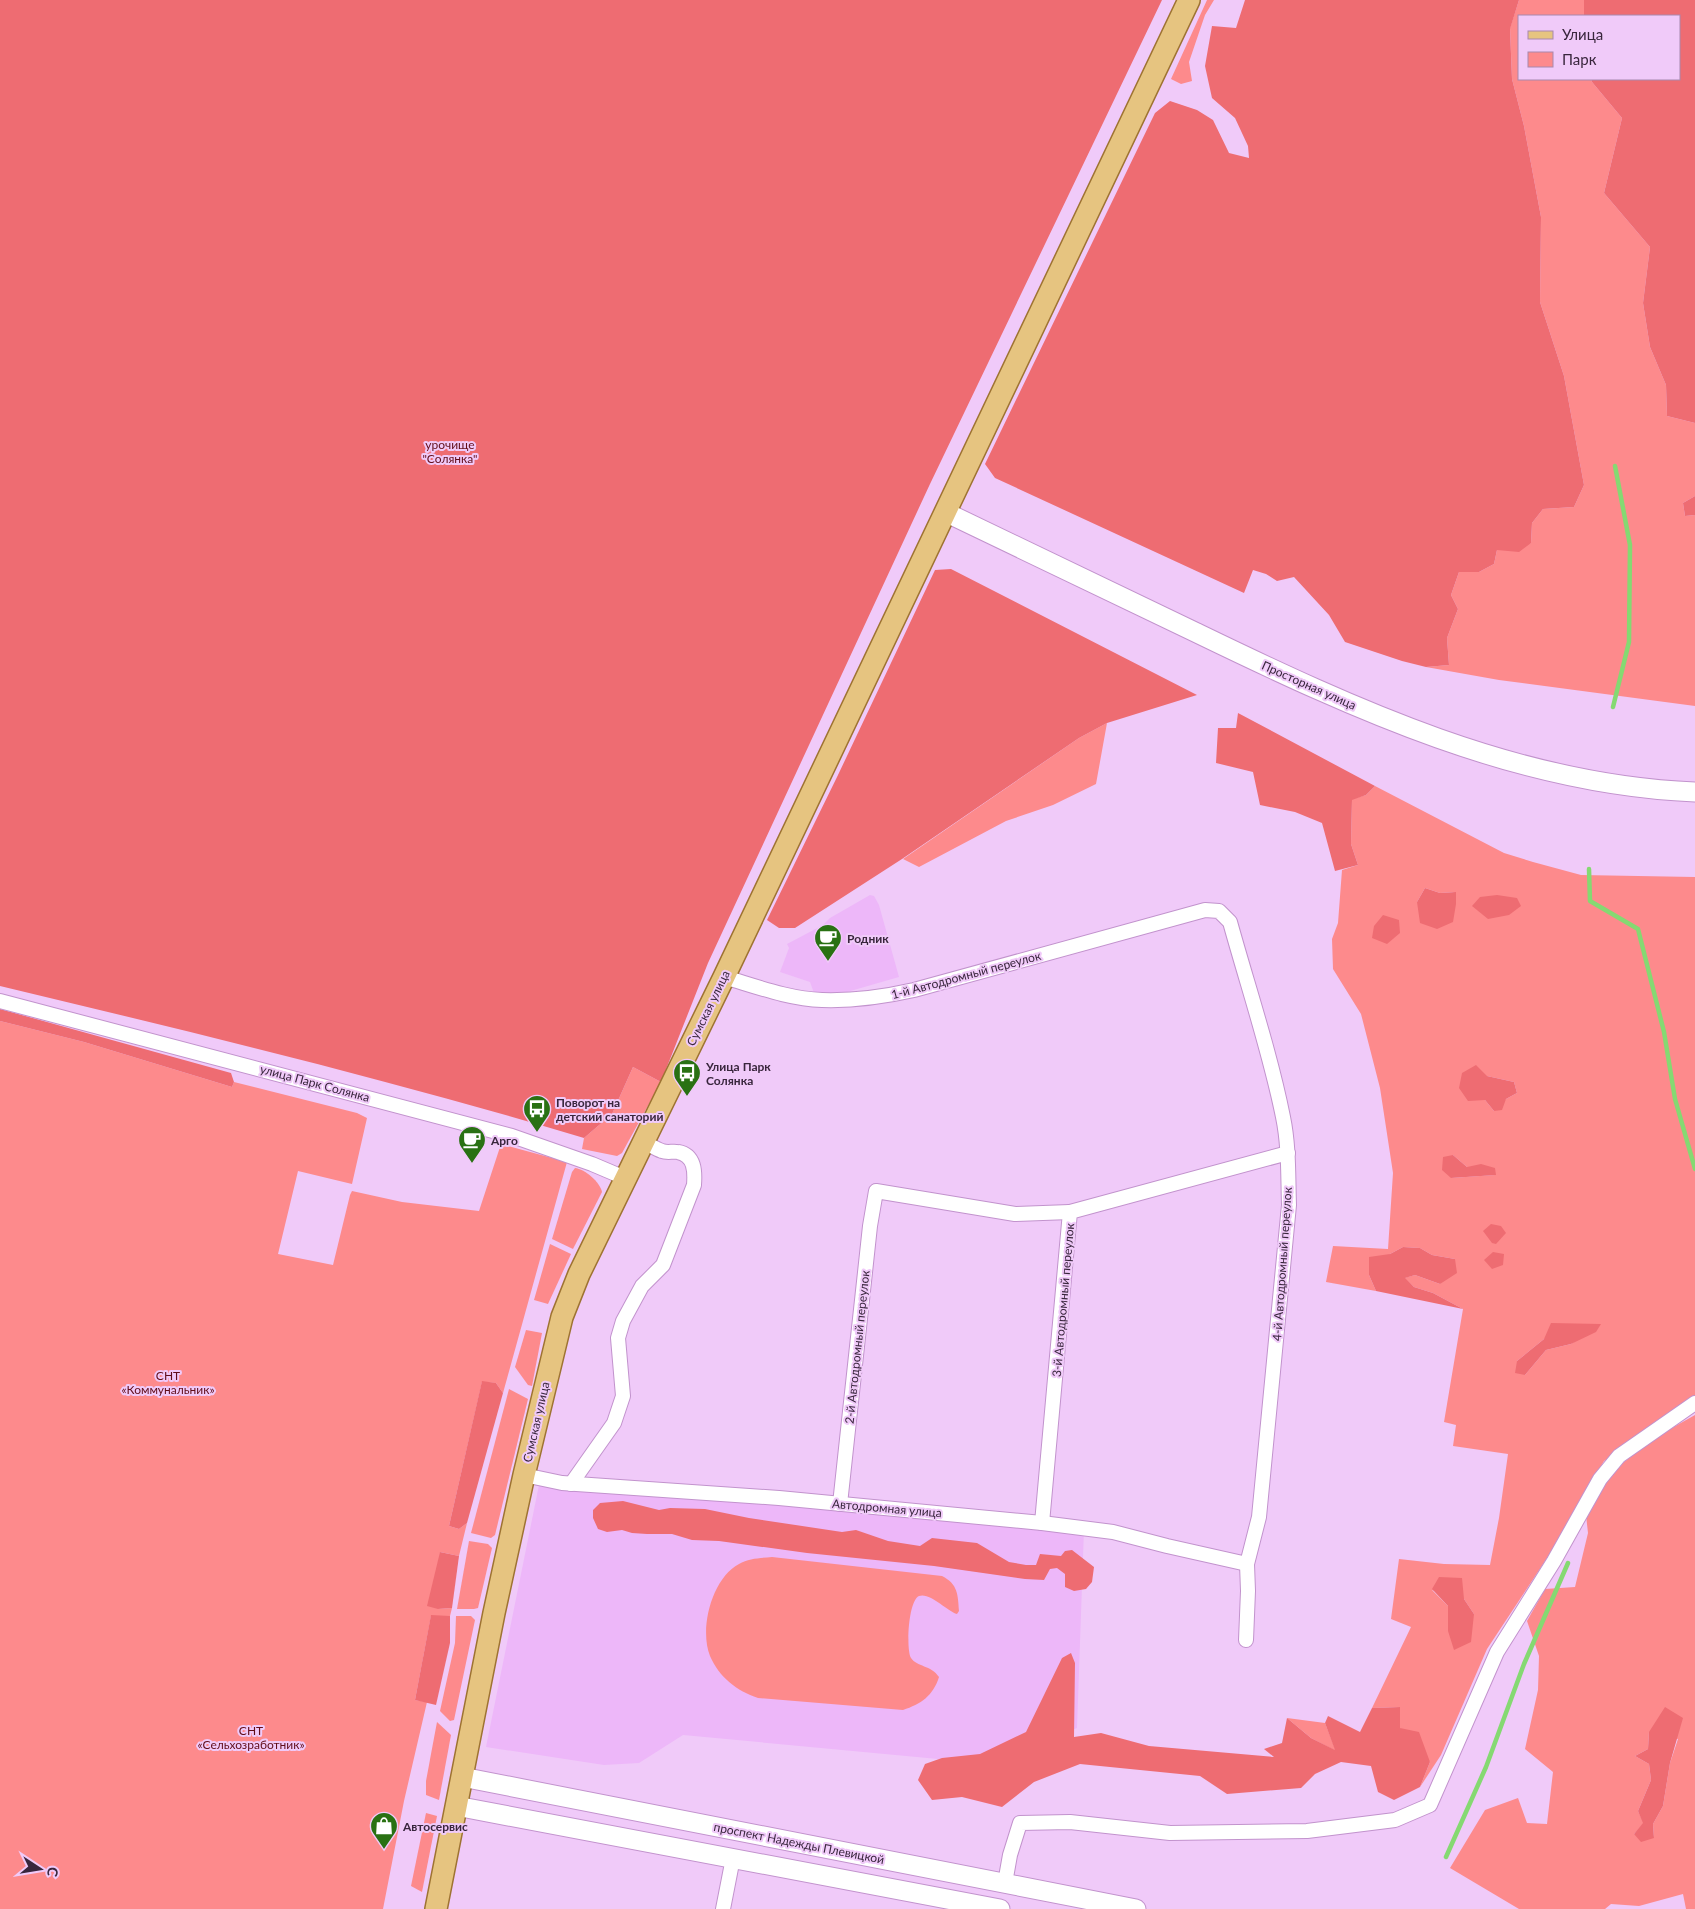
<svg xmlns="http://www.w3.org/2000/svg" width="1695" height="1909" font-family="Lato,sans-serif">
	<style>
		.built { fill: #edb7f9 }
		.green { fill: #fd8a8c; fill-rule: evenodd }
		.forest { fill: #ee6c72 }
		.lines { fill: none; stroke-linecap: round; stroke-linejoin: round }
		.stream { stroke: #85d972; stroke-width: 4.5 }
		.minor-casing { stroke: #c293cd; stroke-width: 16 }
		.secondary-casing { stroke: #c293cd; stroke-width: 21 }
		.primary-casing { stroke: #9e7332; stroke-width: 24 }
		.minor { stroke: #fff; stroke-width: 14 }
		.secondary { stroke: #fff; stroke-width: 19 }
		.primary { stroke: #e6c480; stroke-width: 21 }
		.labels { text-anchor: middle; dominant-baseline: central; stroke-width: 4; stroke-linejoin: round; paint-order: stroke }
		.park-label { font-size: 12px; fill: #600d19; stroke: #f0caf9 }
		.street-label { font-size: 12px; fill: #39263d; stroke: #f0caf9 }
		.poi-label { font-size: 12px; font-weight: bold; fill: #39263d; stroke: #f0caf9; text-anchor: start }
	</style>
	<rect width="100%" height="100%" fill="#f0caf9"/>
	<g class="built">
		<polygon points="870,895 874,896 879,905 899,977 833,996 814,993 810,982 780,972 789,948 787,944 823,925 830,918"/>
		<polygon points="541,1475 1084,1529 1077,1728 1030,1748 970,1762 683,1735 639,1763 604,1765 486,1747"/>
	</g>
	<g class="green">
		<polygon points="1207,0 1214,0 1205,15 1189,62 1192,81 1181,84 1171,79"/>
		<polygon points="1519,0 1584,0 1584,16 1519,16 1519,79 1591,79 1592,82 1622,118 1604,193 1650,247 1643,303 1650,347 1666,385 1667,416 1695,423 1695,496 1683,503 1685,516 1695,515 1695,706 1499,680 1426,667 1449,665 1447,638 1458,609 1451,595 1459,572 1479,572 1494,564 1497,550 1531,543 1532,523 1543,509 1574,507 1584,485 1564,376 1540,302 1541,217 1524,126 1512,79 1510,28"/>
		<polygon points="1107,723 1096,784 1053,805 1006,821 919,867 903,859 1079,738"/>
		<path d="M 1375,786 L 1504,853 L 1533,862 L 1581,875 L 1695,877 L 1695,1398 L 1604,1461 L 1553,1549 L 1487,1649 L 1441,1755 L 1420,1787 L 1430,1762 L 1400,1728 L 1400,1707 L 1372,1708 L 1411,1627 L 1391,1619 L 1399,1559 L 1444,1564 L 1490,1565 L 1499,1518 L 1508,1454 L 1453,1446 L 1456,1425 L 1444,1422 L 1463,1309 L 1433,1293 L 1414,1287 L 1404,1278 L 1415,1275 L 1440,1284 L 1455,1259 L 1432,1255 L 1420,1248 L 1403,1247 L 1390,1254 L 1369,1275 L 1376,1291 L 1326,1282 L 1333,1246 L 1388,1249 L 1393,1173 L 1380,1088 L 1361,1014 L 1333,969 L 1332,939 L 1338,923 L 1342,870 L 1358,865 L 1351,844 L 1352,799 L 1366,795 ZM 1425,888 L 1440,893 L 1456,892 L 1417,902 ZM 1487,1076 L 1514,1082 L 1517,1093 L 1506,1099 L 1494,1111 L 1485,1100 ZM 1453,1155 L 1467,1167 L 1495,1175 L 1451,1178 ZM 1574,1324 L 1600,1324 L 1571,1344 L 1546,1350 L 1525,1375 L 1517,1361 L 1544,1339 ZM 1432,1590 L 1464,1599 L 1474,1614 L 1448,1631 L 1448,1606 Z"/>
		<polygon points="0,1021 84,1042 232,1087 234,1082 357,1113 367,1118 352,1184 298,1171 278,1254 333,1265 350,1195 352,1191 402,1202 479,1211 501,1144 567,1162 503,1393 496,1383 482,1382 449,1526 459,1529 467,1523 459,1556 440,1552 438,1609 452,1608 450,1616 431,1616 415,1700 427,1702 404,1801 383,1909 0,1909"/>
		<polygon points="633,1067 661,1082 622,1153 617,1156 582,1149 584,1138 612,1114"/>
		<path d="M 575,1168 C 585,1169 600,1182 602,1192 L 573,1249 L 552,1239 L 572,1172 Z"/>
		<polygon points="550,1244 571,1254 548,1304 534,1300"/>
		<polygon points="526,1330 542,1333 532,1386 528,1385 515,1367"/>
		<polygon points="509,1389 528,1399 495,1535 491,1538 471,1533"/>
		<path d="M 1695,1415 L 1695,1909 L 1686,1909 L 1683,1894 L 1639,1906 L 1611,1904 L 1605,1909 L 1519,1909 L 1450,1868 L 1485,1810 L 1518,1798 L 1527,1823 L 1547,1824 L 1553,1772 L 1525,1749 L 1538,1690 L 1539,1656 L 1527,1621 L 1545,1589 L 1575,1587 L 1588,1533 L 1586,1515 L 1606,1482 L 1624,1462 L 1656,1437 ZM 1649,1732 L 1678,1739 L 1670,1763 L 1663,1806 L 1653,1824 L 1654,1838 L 1634,1834 L 1644,1823 L 1638,1811 L 1651,1780 L 1649,1764 L 1635,1756 L 1648,1749 Z"/>
		<polygon points="469,1541 488,1544 492,1548 478,1608 474,1609 457,1609"/>
		<path d="M 772,1557 L 942,1576 C 958,1584 958,1595 959,1611 L 957,1614 C 947,1611 930,1592 919,1596 C 908,1601 906,1650 911,1658 C 917,1667 931,1665 939,1677 C 933,1696 921,1704 903,1710 L 758,1698 C 737,1691 719,1677 710,1656 C 699,1629 712,1578 739,1564 C 749,1558 761,1558 772,1557 Z"/>
		<polygon points="456,1616 471,1616 475,1620 454,1720 450,1721 440,1711 455,1643"/>
		<polygon points="1287,1718 1325,1723 1336,1751 1311,1738"/>
		<polygon points="437,1722 451,1735 439,1800 426,1795 426,1781"/>
		<polygon points="426,1813 437,1816 422,1892 411,1886"/>
	</g>
	<g class="forest">
		<path d="M 0,0 L 1162,0 L 930,484 L 708,963 L 661,1082 L 633,1067 L 612,1114 L 584,1138 C 392,1080 196,1033 0,986 Z"/>
		<polygon points="1245,0 1519,0 1510,29 1512,79 1524,126 1541,217 1540,302 1564,376 1584,485 1574,507 1543,509 1532,523 1531,543 1519,552 1497,550 1494,564 1479,572 1459,572 1451,595 1458,609 1447,638 1449,665 1426,667 1402,661 1345,642 1329,615 1294,577 1277,581 1266,574 1253,570 1244,593 995,478 985,464 1155,113 1170,101 1197,110 1213,120 1229,153 1249,158 1248,146 1235,118 1212,98 1205,66 1212,26 1236,28"/>
		<polygon points="1584,0 1695,0 1695,423 1667,416 1666,385 1650,347 1643,303 1650,247 1604,193 1622,118 1592,82 1591,79 1679,79 1679,16 1584,16"/>
		<polygon points="1695,496 1695,515 1685,516 1683,503"/>
		<polygon points="951,569 1197,695 1107,723 1079,738 902,859 795,928 779,928 767,920 838,775 935,570"/>
		<polygon points="1238,713 1375,786 1366,795 1352,800 1351,844 1358,865 1335,871 1322,823 1295,812 1260,805 1253,772 1216,763 1218,728 1236,728"/>
		<polygon points="1425,888 1440,893 1456,892 1456,904 1453,922 1437,929 1420,923 1417,902"/>
		<polygon points="1497,895 1517,898 1521,906 1509,915 1488,919 1472,906 1480,897"/>
		<polygon points="1383,915 1399,920 1400,933 1387,944 1372,938 1374,926"/>
		<polygon points="0,1009 231,1073 234,1082 232,1087 84,1042 0,1021"/>
		<polygon points="1476,1065 1487,1076 1514,1082 1517,1093 1506,1099 1502,1110 1494,1111 1485,1100 1468,1101 1459,1088 1462,1073"/>
		<polygon points="1453,1155 1467,1167 1481,1164 1495,1168 1496,1175 1451,1178 1442,1170 1443,1157"/>
		<polygon points="1491,1224 1501,1226 1506,1233 1496,1244 1492,1243 1483,1231"/>
		<polygon points="1403,1247 1420,1248 1432,1255 1455,1259 1457,1273 1440,1284 1415,1275 1405,1278 1414,1287 1433,1293 1463,1309 1376,1291 1369,1275 1369,1257 1390,1254"/>
		<polygon points="1493,1252 1504,1254 1503,1265 1492,1269 1484,1260"/>
		<polygon points="1551,1323 1601,1324 1596,1332 1571,1344 1546,1350 1525,1375 1515,1373 1517,1361 1544,1339"/>
		<polygon points="482,1381 496,1383 503,1393 467,1523 459,1529 449,1526"/>
		<polygon points="623,1501 659,1510 670,1508 705,1509 749,1518 842,1532 856,1530 888,1541 920,1546 932,1538 977,1543 1009,1562 1026,1565 1036,1565 1040,1554 1061,1556 1065,1551 1072,1550 1094,1567 1092,1582 1086,1589 1074,1591 1065,1587 1065,1574 1057,1568 1050,1569 1044,1580 1025,1579 934,1566 807,1553 719,1541 692,1540 672,1534 647,1534 632,1533 622,1530 607,1532 598,1529 593,1518 593,1510 600,1503"/>
		<polygon points="440,1552 459,1556 452,1608 438,1609 427,1606"/>
		<polygon points="1439,1577 1462,1578 1464,1599 1474,1614 1471,1642 1454,1650 1448,1631 1448,1606 1432,1589"/>
		<polygon points="431,1615 450,1616 450,1643 436,1705 415,1700"/>
		<polygon points="1071,1653 1075,1663 1074,1737 1101,1733 1149,1746 1274,1757 1264,1749 1282,1743 1287,1718 1311,1738 1335,1750 1325,1723 1328,1716 1360,1732 1372,1708 1400,1707 1400,1728 1419,1732 1430,1762 1420,1787 1394,1800 1378,1792 1371,1766 1341,1762 1315,1774 1301,1788 1227,1794 1200,1776 1080,1764 1034,1782 1002,1807 962,1797 932,1800 918,1780 925,1764 942,1758 980,1754 1026,1732 1062,1658"/>
		<polygon points="1665,1707 1683,1718 1670,1763 1663,1806 1653,1824 1654,1838 1641,1842 1634,1834 1643,1823 1638,1811 1651,1780 1649,1764 1635,1756 1648,1749 1649,1732"/>
	</g>
	<g class="lines">
		<g class="stream">
			<polyline points="1613,707 1629,642 1630,545 1615,466"/>
			<polyline points="1589,869 1590,901 1638,929 1664,1032 1675,1099 1695,1169"/>
			<polyline points="1446,1857 1486,1767 1524,1664 1568,1563"/>
		</g>
		<defs>
			<g id="minor">
				<path d="M 724,977 C 755,986 789,999 822,1000 C 853,1001 883,997 914,990 L 1205,910 L 1219,911 L 1230,922 C 1248,987 1270,1052 1283,1117 C 1289,1146 1288,1175 1289,1205 L 1259,1517 L 1247,1564 L 1248,1591 L 1246,1640"/>
				<polyline points="0,1001 512,1136 592,1164 625,1178"/>
				<polyline points="524,1475 562,1483 779,1498 1042,1523 1113,1532 1167,1546 1247,1564"/>
				<path d="M 571,1484 L 614,1423 L 623,1396 L 618,1338 L 623,1321 L 642,1286 L 663,1265 L 694,1185 C 695,1172 695,1155 678,1152 C 673,1151 667,1153 662,1151 C 656,1149 650,1145 644,1142"/>
				<polyline points="840,1504 870,1226 876,1191 1015,1214 1070,1212"/>
				<polyline points="1042,1523 1070,1212 1288,1153"/>
				<polyline points="1005,1883 1010,1855 1020,1823 1070,1822 1170,1833 1307,1831 1395,1820 1430,1805 1497,1652 1554,1561 1600,1479 1619,1456 1695,1403"/>
				<polyline points="723,1909 733,1858"/>
			</g>
			<g id="secondary">
				<path d="M 945,512 C 1029,553 1113,593 1197,633 C 1354,709 1518,785 1695,792"/>
				<polyline points="462,1777 1136,1909"/>
				<polyline points="456,1806 1000,1909"/>
			</g>
			<polyline id="primary" points="436,1909 494,1613 524,1475 562,1317 579,1274 724,977 1189,0"/>
		</defs>
		<use href="#minor" class="minor-casing"/>
		<use href="#secondary" class="secondary-casing"/>
		<use href="#primary" class="primary-casing"/>
		<use href="#minor" class="minor"/>
		<use href="#secondary" class="secondary"/>
		<use href="#primary" class="primary"/>
	</g>
	<defs>
		<symbol id="cafe-pin" viewBox="-11 -11 22 30"><path d="M0 17L-7.5 6A9.5 9.5 0 1 1 7.5 6Z" fill="#297113" stroke="#f0caf9"/><path d="M-5.5-4.5H6V0H3Q3 3.5 0 3.5H-2.5Q-5.5 3.5-5.5 0ZM3-3.2v2h1.7v-2ZM-6 4.5H4V6H-6Z" fill="#fff"/></symbol>
		<symbol id="bus-pin" viewBox="-11 -11 22 30"><path d="M0 17L-7.5 6A9.5 9.5 0 1 1 7.5 6Z" fill="#297113" stroke="#f0caf9"/><path d="M-5-6H5V4H4V6H2V4H-2V6H-4V4H-5ZM-3.5-4V0h7V-4ZM-3.5 1.2v1.5H-2V1.2ZM2 1.2v1.5H3.5V1.2Z" fill="#fff"/></symbol>
		<symbol id="shop-pin" viewBox="-11 -11 22 30"><path d="M0 17L-7.5 6A9.5 9.5 0 1 1 7.5 6Z" fill="#297113" stroke="#f0caf9"/><path d="M-5-2.5h2.3a2.7 3.5 0 0 1 5.4 0H5L5.5 6h-11ZM-1.5-2.5h3a1.5 2.3 0 0 0-3 0Z" fill="#fff"/></symbol>
	</defs>
	<g fill-rule="evenodd">
		<use href="#cafe-pin" x="812" y="922" width="32" height="43"/>
		<use href="#bus-pin" x="671" y="1057" width="32" height="43"/>
		<use href="#bus-pin" x="521" y="1093" width="32" height="43"/>
		<use href="#cafe-pin" x="456" y="1124" width="32" height="43"/>
		<use href="#shop-pin" x="368" y="1810" width="32" height="43"/>
	</g>
	<g class="labels">
		<g class="park-label">
			<text x="450" y="444">урочище<tspan x="450" dy="14">"Солянка"</tspan></text>
			<text x="168" y="1375">СНТ<tspan x="168" dy="14">«Коммунальник»</tspan></text>
			<text x="251" y="1730">СНТ<tspan x="251" dy="14">«Сельхозработник»</tspan></text>
		</g>
		<g class="street-label">
			<text transform="translate(1309 685) rotate(24)">Просторная улица</text>
			<text transform="translate(966 975) rotate(-15)">1-й Автодромный переулок</text>
			<text transform="translate(708 1008) rotate(-64)">Сумская улица</text>
			<text transform="translate(315 1083) rotate(15)">улица Парк Солянка</text>
			<text transform="translate(1282 1264) rotate(-86)">4-й Автодромный переулок</text>
			<text transform="translate(1063 1300) rotate(-85)">3-й Автодромный переулок</text>
			<text transform="translate(857 1347) rotate(-84)">2-й Автодромный переулок</text>
			<text transform="translate(536 1422) rotate(-77)">Сумская улица</text>
			<text transform="translate(887 1508) rotate(5)">Автодромная улица</text>
			<text transform="translate(799 1843) rotate(11)">проспект Надежды Плевицкой</text>
		</g>
		<g class="poi-label">
			<text x="847" y="938">Родник</text>
			<text x="706" y="1066">Улица Парк<tspan x="706" dy="14">Солянка</tspan></text>
			<text x="556" y="1102">Поворот на<tspan x="556" dy="14">детский санаторий</tspan></text>
			<text x="491" y="1140">Арго</text>
			<text x="403" y="1826">Автосервис</text>
		</g>
	</g>
	<rect x="1518" y="15" width="162" height="65" fill="#f0caf9" stroke="#a788ae"/>
	<rect x="1528" y="31" width="25" height="8" fill="#e6c480" stroke="#a788ae"/>
	<text x="1562" y="40" font-size="15" fill="#39263d">Улица</text>
	<rect x="1528" y="52" width="25" height="15" fill="#fd8a8c" stroke="#a788ae"/>
	<text x="1562" y="65" font-size="15" fill="#39263d">Парк</text>
	<g transform="translate(40 1869) rotate(102)" stroke="#f0caf9" stroke-width="4" paint-order="stroke">
	<path d="M0-4L9 19L0 12L-9 19Z" fill="#39263d"/>
	<text y="-8" font-size="14" font-weight="bold" text-anchor="middle" fill="#39263d">С</text>
	</g>
</svg>
